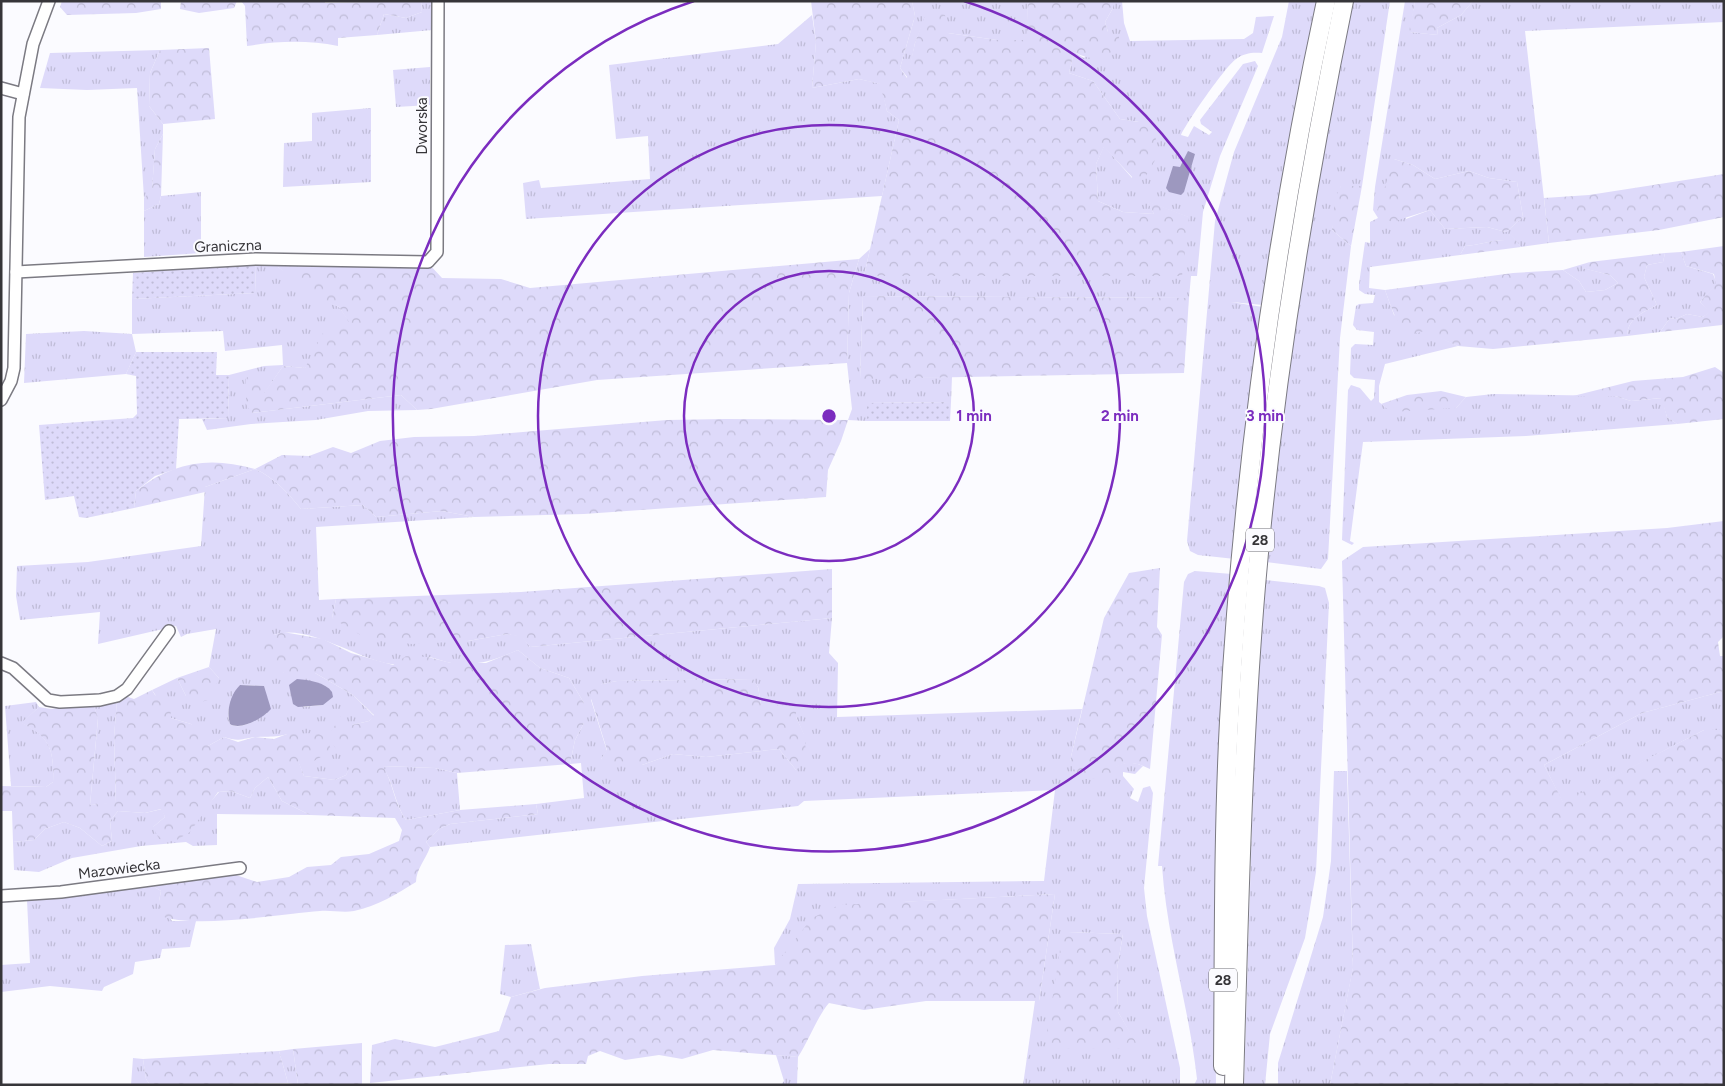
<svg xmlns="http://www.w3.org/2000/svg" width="1725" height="1086" font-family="Figtree,sans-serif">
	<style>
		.grass { fill: url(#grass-tufts); fill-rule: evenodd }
		.forest { fill: url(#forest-crowns); fill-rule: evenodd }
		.park { fill: url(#park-dots) }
		.water { fill: #9d98bf }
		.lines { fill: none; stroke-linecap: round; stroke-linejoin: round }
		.street-casing { stroke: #7b7a82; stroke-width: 14 }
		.primary-casing { stroke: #7b7a82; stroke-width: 20 }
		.street { stroke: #fff; stroke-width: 11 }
		.primary { stroke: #fff; stroke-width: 18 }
		.ring { fill: none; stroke: #7b2cbf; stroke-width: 2.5 }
		.labels { text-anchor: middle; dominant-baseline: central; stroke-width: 4; stroke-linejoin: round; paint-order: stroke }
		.shield { fill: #fbfbff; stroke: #717074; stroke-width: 1 }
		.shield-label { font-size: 14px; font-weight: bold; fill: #363539 }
		.street-label { font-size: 15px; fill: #363539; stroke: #fbfbff }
		.centre { fill: #7b2cbf; stroke: #fbfbff; stroke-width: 2.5 }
		.ring-label { font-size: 15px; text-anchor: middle; font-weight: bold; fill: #7b2cbf; stroke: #fbfbff; stroke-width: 4; stroke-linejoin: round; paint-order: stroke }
	</style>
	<defs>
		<pattern id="grass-tufts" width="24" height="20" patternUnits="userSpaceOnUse" patternTransform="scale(1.25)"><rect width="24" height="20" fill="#dedafa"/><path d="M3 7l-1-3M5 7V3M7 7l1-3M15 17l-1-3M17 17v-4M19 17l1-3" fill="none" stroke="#bfbcd7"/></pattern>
		<pattern id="forest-crowns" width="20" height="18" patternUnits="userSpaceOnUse" patternTransform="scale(1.25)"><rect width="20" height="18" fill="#dedafa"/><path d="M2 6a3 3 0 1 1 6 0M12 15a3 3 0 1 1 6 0" fill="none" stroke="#bfbcd7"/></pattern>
		<pattern id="park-dots" width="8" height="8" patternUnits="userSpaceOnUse" patternTransform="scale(1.25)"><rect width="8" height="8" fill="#dedafa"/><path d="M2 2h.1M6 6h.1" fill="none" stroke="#bfbcd7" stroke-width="1.8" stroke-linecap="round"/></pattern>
	</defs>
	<rect width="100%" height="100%" fill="#fbfbff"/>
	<g class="grass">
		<polygon points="421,1 433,1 432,30 377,35 384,14 406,18 422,12"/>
		<polygon points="912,1 1028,2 1027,40 997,40 948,33 928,11 915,43 908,78 900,68 915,16"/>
		<path d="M 1113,1 L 1122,1 L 1124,23 L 1130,41 L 1244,39 L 1253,33 L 1256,17 L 1274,16 L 1262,53 C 1253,52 1244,53 1236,59 C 1225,67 1187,122 1181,135 L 1188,137 L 1194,126 L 1209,135 L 1212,132 L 1201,124 L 1200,120 L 1243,64 L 1255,61 L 1258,66 L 1220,156 L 1203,212 L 1197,276 L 1191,276 L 1189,298 L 863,296 L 860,378 L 952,377 L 951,402 L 867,403 L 867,421 L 848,420 L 852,409 L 847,363 L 849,293 L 859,259 L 870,249 L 864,276 L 1188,217 L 1148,202 L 1154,214 L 1123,212 L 1098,201 L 1096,164 L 1104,146 L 1132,178 L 1139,122 L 1120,119 L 1093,81 L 1069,73 L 1074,52 L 1084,58 L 1108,32 L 1105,22 L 1113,8 Z"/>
		<polygon points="1289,1 1319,1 1288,153 1263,305 1231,302 1263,307 1235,559 1198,555 1190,551 1187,541 1215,221 1234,152 1282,37"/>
		<polygon points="1353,1 1390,1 1362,186 1341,186 1332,230 1351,246 1340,338 1328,559 1321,569 1266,562 1299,290 1332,102"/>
		<path d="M 1405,1 L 1415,1 L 1410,32 L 1438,35 L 1437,28 L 1461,15 L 1473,1 L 1724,1 L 1724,22 L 1525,31 L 1549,243 L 1521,247 L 1510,234 L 1509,240 C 1494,239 1480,245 1465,246 L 1460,255 L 1370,267 L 1369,288 L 1385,290 L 1394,315 L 1458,346 L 1385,364 L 1379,386 L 1379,402 L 1385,407 L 1456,408 L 1466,397 L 1493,394 L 1615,396 L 1631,401 L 1662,398 L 1667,417 L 1677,424 L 1526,436 L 1363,442 L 1350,541 L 1354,543 L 1352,545 L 1342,540 L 1348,390 L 1351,385 L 1360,388 L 1371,401 L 1374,398 L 1375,380 L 1354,378 L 1350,374 L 1351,348 L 1355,344 L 1373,345 L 1374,332 L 1357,330 L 1353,325 L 1356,306 L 1359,304 L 1373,303 L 1375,295 L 1365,294 L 1359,290 L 1359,284 L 1365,242 L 1370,243 L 1370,222 L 1378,218 L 1373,210 L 1375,187 ZM 1394,159 L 1413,165 L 1435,179 L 1469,171 L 1489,178 L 1517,182 L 1523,217 L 1506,232 L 1487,227 L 1445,229 L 1430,210 L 1406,219 Z"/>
		<polygon points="812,15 816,42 812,88 859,79 881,84 887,111 899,120 882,196 526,219 523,183 539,180 541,188 650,179 648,136 616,139 609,65 778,44"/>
		<polygon points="160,50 150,73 149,106 163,124 163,134 155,149 152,190 144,198 137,88 87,90 40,88 50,53"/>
		<polygon points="430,67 430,105 396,107 393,70"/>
		<polygon points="371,108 371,182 283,187 284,143 312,141 312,113"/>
		<polygon points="201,192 201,253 144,257 144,211 159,204 161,196"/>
		<path d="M 1681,252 L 1686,266 L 1713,274 L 1717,284 L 1700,302 L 1710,312 L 1703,317 L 1687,314 L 1676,319 L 1670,318 L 1660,332 L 1627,336 C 1628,318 1642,313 1657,305 L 1644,277 L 1647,265 L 1663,262 L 1665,253 Z"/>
		<polygon points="283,262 278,267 325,300 339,307 352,325 305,368 283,366 251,413 401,395 417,410 368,411 316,420 251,424 207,430 202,419 228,418 229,375 264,366 283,365 282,345 225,351 223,331 132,334 136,352 126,374 24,383 26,334 84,331 132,334 132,299 255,293 256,264"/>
		<polygon points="1590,262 1583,268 1610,275 1618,283 1605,290 1586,292 1579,281 1563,270"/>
		<path d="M 255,469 C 275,478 287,492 301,509 L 363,505 L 376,517 L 442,511 L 474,517 L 316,527 L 319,600 L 336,599 L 332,618 L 468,641 L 507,634 L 522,636 L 530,647 L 832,618 L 829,653 L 838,663 L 837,717 L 1082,709 L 1070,761 L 1113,768 C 1124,762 1131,761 1143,766 L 1135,774 L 1123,772 L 1123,776 L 1134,789 L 1130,798 L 1138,802 L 1143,788 L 1150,786 L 1153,793 L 1144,888 L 1147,916 L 1180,1068 L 1180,1085 L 1023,1085 L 1035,1001 L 1039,1001 L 1055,894 L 903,902 L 786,954 L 775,965 L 774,948 L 790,919 L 798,884 L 1044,881 L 1055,790 L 804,801 L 798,806 L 430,847 L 426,842 L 439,829 L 450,824 L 538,814 L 536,804 L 584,798 L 581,763 L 570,764 L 575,740 L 584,723 L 584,703 L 569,678 L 540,668 L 518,650 C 492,661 480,666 451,663 C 444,662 436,658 429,657 C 416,657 403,666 391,664 C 356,659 307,623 274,635 L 284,673 L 315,673 L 353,695 L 374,716 L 369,721 L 352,725 L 355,757 L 346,775 L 335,780 L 304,776 L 287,734 C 275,738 267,736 255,737 C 240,739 239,742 224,737 L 208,746 L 191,724 L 171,718 L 152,690 L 177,678 L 186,696 L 219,678 L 209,667 L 216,629 L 187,634 L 181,637 L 176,626 L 98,644 L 100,612 L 20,620 L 16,596 L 17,566 L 88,562 L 201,546 L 205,487 ZM 752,679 L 758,687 L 761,704 L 796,717 L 804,735 L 796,770 L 779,749 L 706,757 L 673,754 L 642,765 L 601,759 L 607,751 L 591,700 L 602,684 L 617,681 ZM 318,684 L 325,686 L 323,705 L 303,707 ZM 240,685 L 264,686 L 267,713 C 257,719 241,731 230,724 C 225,709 232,698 240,685 ZM 1068,932 L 1123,934 L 1117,969 L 1118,1012 L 1139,1049 L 1104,1049 Z"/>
		<path d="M 1195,571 L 1232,574 L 1218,802 L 1215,934 L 1216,1085 L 1194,1085 L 1197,1079 C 1189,1007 1167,939 1162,866 L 1158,866 L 1184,582 L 1188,574 Z"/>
		<polygon points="1266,580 1319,586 1325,588 1329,603 1316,872 1305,938 1270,1034 1265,1085 1244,1085 1256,693"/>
		<polygon points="1724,691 1724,730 1704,730 1563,803 1544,765 1642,713"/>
		<polygon points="117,700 114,737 116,803 90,805 98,719 93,703"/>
		<path d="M 36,702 L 39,707 L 22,723 C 51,737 54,751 53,782 L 46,787 L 11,786 L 5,706 Z"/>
		<path d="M 382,766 L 435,768 L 457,773 L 460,810 L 406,820 C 394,803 394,782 382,766 Z"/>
		<polygon points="1334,771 1347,771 1353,968 1330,1085 1278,1085 1278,1063 1323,917 1331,861"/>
		<polygon points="268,777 282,801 310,815 217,814 217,845 193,846 186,842 141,846 72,858 39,872 14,870 13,842 34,840 45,829 64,822 80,828 102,846 112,841 110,821 118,811 145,813 162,809 165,817 153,827 206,807 219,792 231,791 250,798 255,788"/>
		<polygon points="151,885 161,891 159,901 172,921 196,921 190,947 162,949 160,958 135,962 133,974 104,987 102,991 50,986 1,992 1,965 30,963 27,900"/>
		<polygon points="531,944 540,989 511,997 500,994 505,945"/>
		<polygon points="293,1049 298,1085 288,1083 279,1051"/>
		<polygon points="776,1055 798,1057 797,1085 781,1085 784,1081"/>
		<polygon points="133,1058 143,1059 146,1079 150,1085 131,1085"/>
	</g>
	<g class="forest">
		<polygon points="62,1 161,1 161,9 136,13 67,15 60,7"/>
		<polygon points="181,1 237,1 234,8 199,13 180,9"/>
		<path d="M 241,1 L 325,1 L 325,3 L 421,1 L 422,12 L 406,18 L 384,14 L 377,35 L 338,38 L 338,46 C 308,40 277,41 247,46 L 245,6 Z"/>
		<path d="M 811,1 L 912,1 L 915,16 L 900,68 L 907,78 L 915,43 L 927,10 L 945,15 L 948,33 L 997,40 L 1026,40 L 1028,2 L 1026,1 L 1113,1 L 1113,8 L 1105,22 L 1108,32 L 1119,36 L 1119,48 C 1100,59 1094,62 1074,52 L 1069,73 L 1093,81 L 1120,119 L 1139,122 L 1155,133 L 1158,155 L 1146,176 L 1133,178 L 1104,147 L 1096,164 L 1098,201 L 1123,212 L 1154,214 L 1147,201 L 1189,217 L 1182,276 L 864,276 L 899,120 L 887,111 L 880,84 L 859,79 L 812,88 L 816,42 Z"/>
		<polygon points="1415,1 1473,1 1461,15 1437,28 1438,35 1409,32"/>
		<polygon points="209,48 215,119 163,124 149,106 150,73 160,50"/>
		<polygon points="163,134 161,196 159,204 144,211 144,198 152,189 155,149"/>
		<polygon points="1394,159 1413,165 1435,179 1469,171 1489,178 1517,182 1523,217 1506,232 1487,227 1445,229 1430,210 1392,222 1381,217 1377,211"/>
		<polygon points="1724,174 1724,217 1659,230 1549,243 1544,198 1589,195"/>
		<polygon points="1341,186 1362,186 1351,246 1332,230 1335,198"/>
		<path d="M 1510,233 L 1521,247 L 1460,255 L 1465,246 C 1480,245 1494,239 1508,240 Z"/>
		<polygon points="1724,246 1724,320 1722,325 1660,332 1670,318 1676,319 1687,314 1703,317 1709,312 1700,302 1716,284 1714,274 1686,266 1681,252"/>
		<path d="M 1665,253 L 1663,262 L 1647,265 L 1644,277 L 1657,305 C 1642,313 1628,318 1627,336 L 1493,349 L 1458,346 L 1424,331 L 1408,336 C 1396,323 1391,307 1385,290 L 1513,273 L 1563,270 L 1579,281 L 1586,292 L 1605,290 L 1618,283 L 1610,275 L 1582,268 L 1590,262 Z"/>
		<polygon points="859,259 849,293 847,363 597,380 431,409 417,410 401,395 251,413 246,404 246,378 256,373 264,393 283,366 305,368 325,329 337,323 351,325 339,307 311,295 277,266 284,263 429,264 442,278 501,279 530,288"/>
		<polygon points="863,296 1189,298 1184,373 860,379"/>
		<polygon points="1715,367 1724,373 1724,419 1677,424 1667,417 1661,398 1631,401 1615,396 1573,396 1633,381 1683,377"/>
		<polygon points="1441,391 1466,397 1456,408 1391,412 1381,404 1407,395"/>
		<path d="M 725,419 L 848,420 L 841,441 L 828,470 L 826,497 L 584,514 L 474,517 L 442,511 L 376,517 L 363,505 L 301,509 C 287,492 275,478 255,469 L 205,487 L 205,492 L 134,508 L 136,491 C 173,462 209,456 255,469 L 282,455 L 309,456 L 333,447 L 351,453 L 380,441 L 414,437 L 474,436 L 667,420 Z"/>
		<polygon points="1724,521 1724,636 1718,642 1720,656 1724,656 1724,691 1642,713 1544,765 1563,802 1704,730 1724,730 1724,1085 1330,1085 1353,967 1342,561 1363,547 1667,528"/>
		<path d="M 1160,568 L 1157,627 L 1162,635 L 1150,769 C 1135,762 1127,760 1113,769 L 1110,779 L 1079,779 L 1070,761 L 1104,618 L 1129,573 Z"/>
		<polygon points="832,569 832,618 530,647 522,637 507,634 468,641 412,644 367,639 332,618 336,599 521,592"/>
		<path d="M 283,632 L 323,639 L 351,653 L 393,665 L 406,656 L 428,657 L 451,663 L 486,663 L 518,650 L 540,668 L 569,678 L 584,703 L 584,723 L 575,740 L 570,764 L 457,773 L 435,768 L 383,766 C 393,783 394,803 406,820 L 460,810 L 536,804 L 538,814 L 450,824 L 439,829 L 426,842 L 430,847 C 426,859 416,869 416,882 C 396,894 378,906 354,911 C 343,913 331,910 320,911 C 282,914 193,929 161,916 L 159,901 L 161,891 L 151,885 L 233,874 L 257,882 L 289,877 L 307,867 L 331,865 L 341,857 L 369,854 L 399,841 L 402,830 L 395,818 L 310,815 L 282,801 L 268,777 L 255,788 L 250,798 L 231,791 L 218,792 L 190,832 L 175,841 L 159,839 L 153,827 L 165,817 L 161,809 L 145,813 L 118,811 L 110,821 L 112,841 L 102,846 L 80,828 L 64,822 L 45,829 L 34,840 L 13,842 L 12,811 L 1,811 L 1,786 L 46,787 L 53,782 C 54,751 51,737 21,723 L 39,707 L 51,709 L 93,703 L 98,718 L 90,805 L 116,802 L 114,737 L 117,700 L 125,696 L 134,699 L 152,690 L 155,695 L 170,701 L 171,718 L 191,724 L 206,734 L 208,746 L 224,737 L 238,742 L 255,737 L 274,739 L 287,734 L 317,733 L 327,738 L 341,716 L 352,725 L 369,721 L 374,715 L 353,695 L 315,673 L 284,673 L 250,643 ZM 328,739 L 338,751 L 354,757 L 346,775 L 335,780 L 304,776 L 298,760 L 314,761 L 331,751 Z"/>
		<polygon points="209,667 219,678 211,699 195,704 186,696 177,678"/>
		<polygon points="753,679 758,687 761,704 796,706 796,717 804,734 807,760 796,770 779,749 706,757 673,754 642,765 613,767 601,759 607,750 589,692 602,684 617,681"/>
		<path d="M 1055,894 L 1039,1001 L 926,1001 L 864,1010 L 829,1003 C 817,1017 809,1040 798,1057 L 713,1050 L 682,1059 L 659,1055 L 625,1060 L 600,1051 L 588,1056 L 586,1064 L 549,1064 L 370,1083 L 372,1045 L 395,1039 L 435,1047 L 499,1031 L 511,997 L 545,988 L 642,976 L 775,965 L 812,918 L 839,905 Z"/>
		<polygon points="1068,932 1123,934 1117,969 1118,1012 1140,1049 1049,1049 1047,1033 1062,937"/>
		<polygon points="362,1043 362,1085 298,1085 293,1049"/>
		<polygon points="279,1051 288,1083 150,1085 146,1079 143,1059"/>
	</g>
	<g class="park">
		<polygon points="256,264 255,293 132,299 133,273"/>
		<polygon points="136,352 217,352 216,375 229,375 228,418 179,419 176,469 155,476 136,491 134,508 86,518 79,517 74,496 45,500 39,425 133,418 137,414 136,376 126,374"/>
		<polygon points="951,402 950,421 867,421 867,403"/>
	</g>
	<g class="water">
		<polygon points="1188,151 1195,154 1184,192 1181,195 1169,192 1166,188 1173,166 1180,167"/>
		<path d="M 297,679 C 309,680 325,682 332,692 L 333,697 L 323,705 L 298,707 L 293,704 L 289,685 Z"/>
		<path d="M 240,685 L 264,686 L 271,709 C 263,718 241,731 230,724 C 226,711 230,695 240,685 Z"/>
	</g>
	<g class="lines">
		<defs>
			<g id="street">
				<polyline points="1,88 23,94"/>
				<polyline points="16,272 256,259 428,262 437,252 438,1"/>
				<polyline points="1,400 11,381 14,368 19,117 33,44 49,1"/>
				<polyline points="1,663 13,668 48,700 60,702 100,700 117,696 127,689 169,631"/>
				<polyline points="1,896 61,892 240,868"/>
			</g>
			<g id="primary">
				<path d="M 1223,1066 C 1224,951 1223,836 1229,721 C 1242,479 1275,238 1326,1"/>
				<path d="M 1234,1085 C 1239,919 1242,752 1256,586 C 1273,389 1304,195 1344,1"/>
			</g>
		</defs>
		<use href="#street" class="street-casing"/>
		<use href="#primary" class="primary-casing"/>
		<use href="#street" class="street"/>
		<use href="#primary" class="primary"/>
	</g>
	<g class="ring">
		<circle cx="829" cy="416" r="145"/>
		<circle cx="829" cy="416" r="291"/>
		<path d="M964 1A436 436 0 1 1 694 1"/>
	</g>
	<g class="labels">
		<g class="shield">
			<rect x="1246" y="528.5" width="28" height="23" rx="4"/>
			<rect x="1209" y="968.5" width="28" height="23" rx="4"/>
		</g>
		<g class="shield-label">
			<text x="1260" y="540">28</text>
			<text x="1223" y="980">28</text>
		</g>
		<g class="street-label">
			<text transform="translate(422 126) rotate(-90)">Dworska</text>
			<text transform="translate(228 246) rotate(-2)">Graniczna</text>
			<text transform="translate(119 869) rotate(-7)">Mazowiecka</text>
		</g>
	</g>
	<circle cx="829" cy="416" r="8" class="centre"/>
	<g class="ring-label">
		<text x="974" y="421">1 min</text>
		<text x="1120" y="421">2 min</text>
		<text x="1265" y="421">3 min</text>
	</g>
	<rect width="1725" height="1086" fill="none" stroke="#363539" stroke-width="5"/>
</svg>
